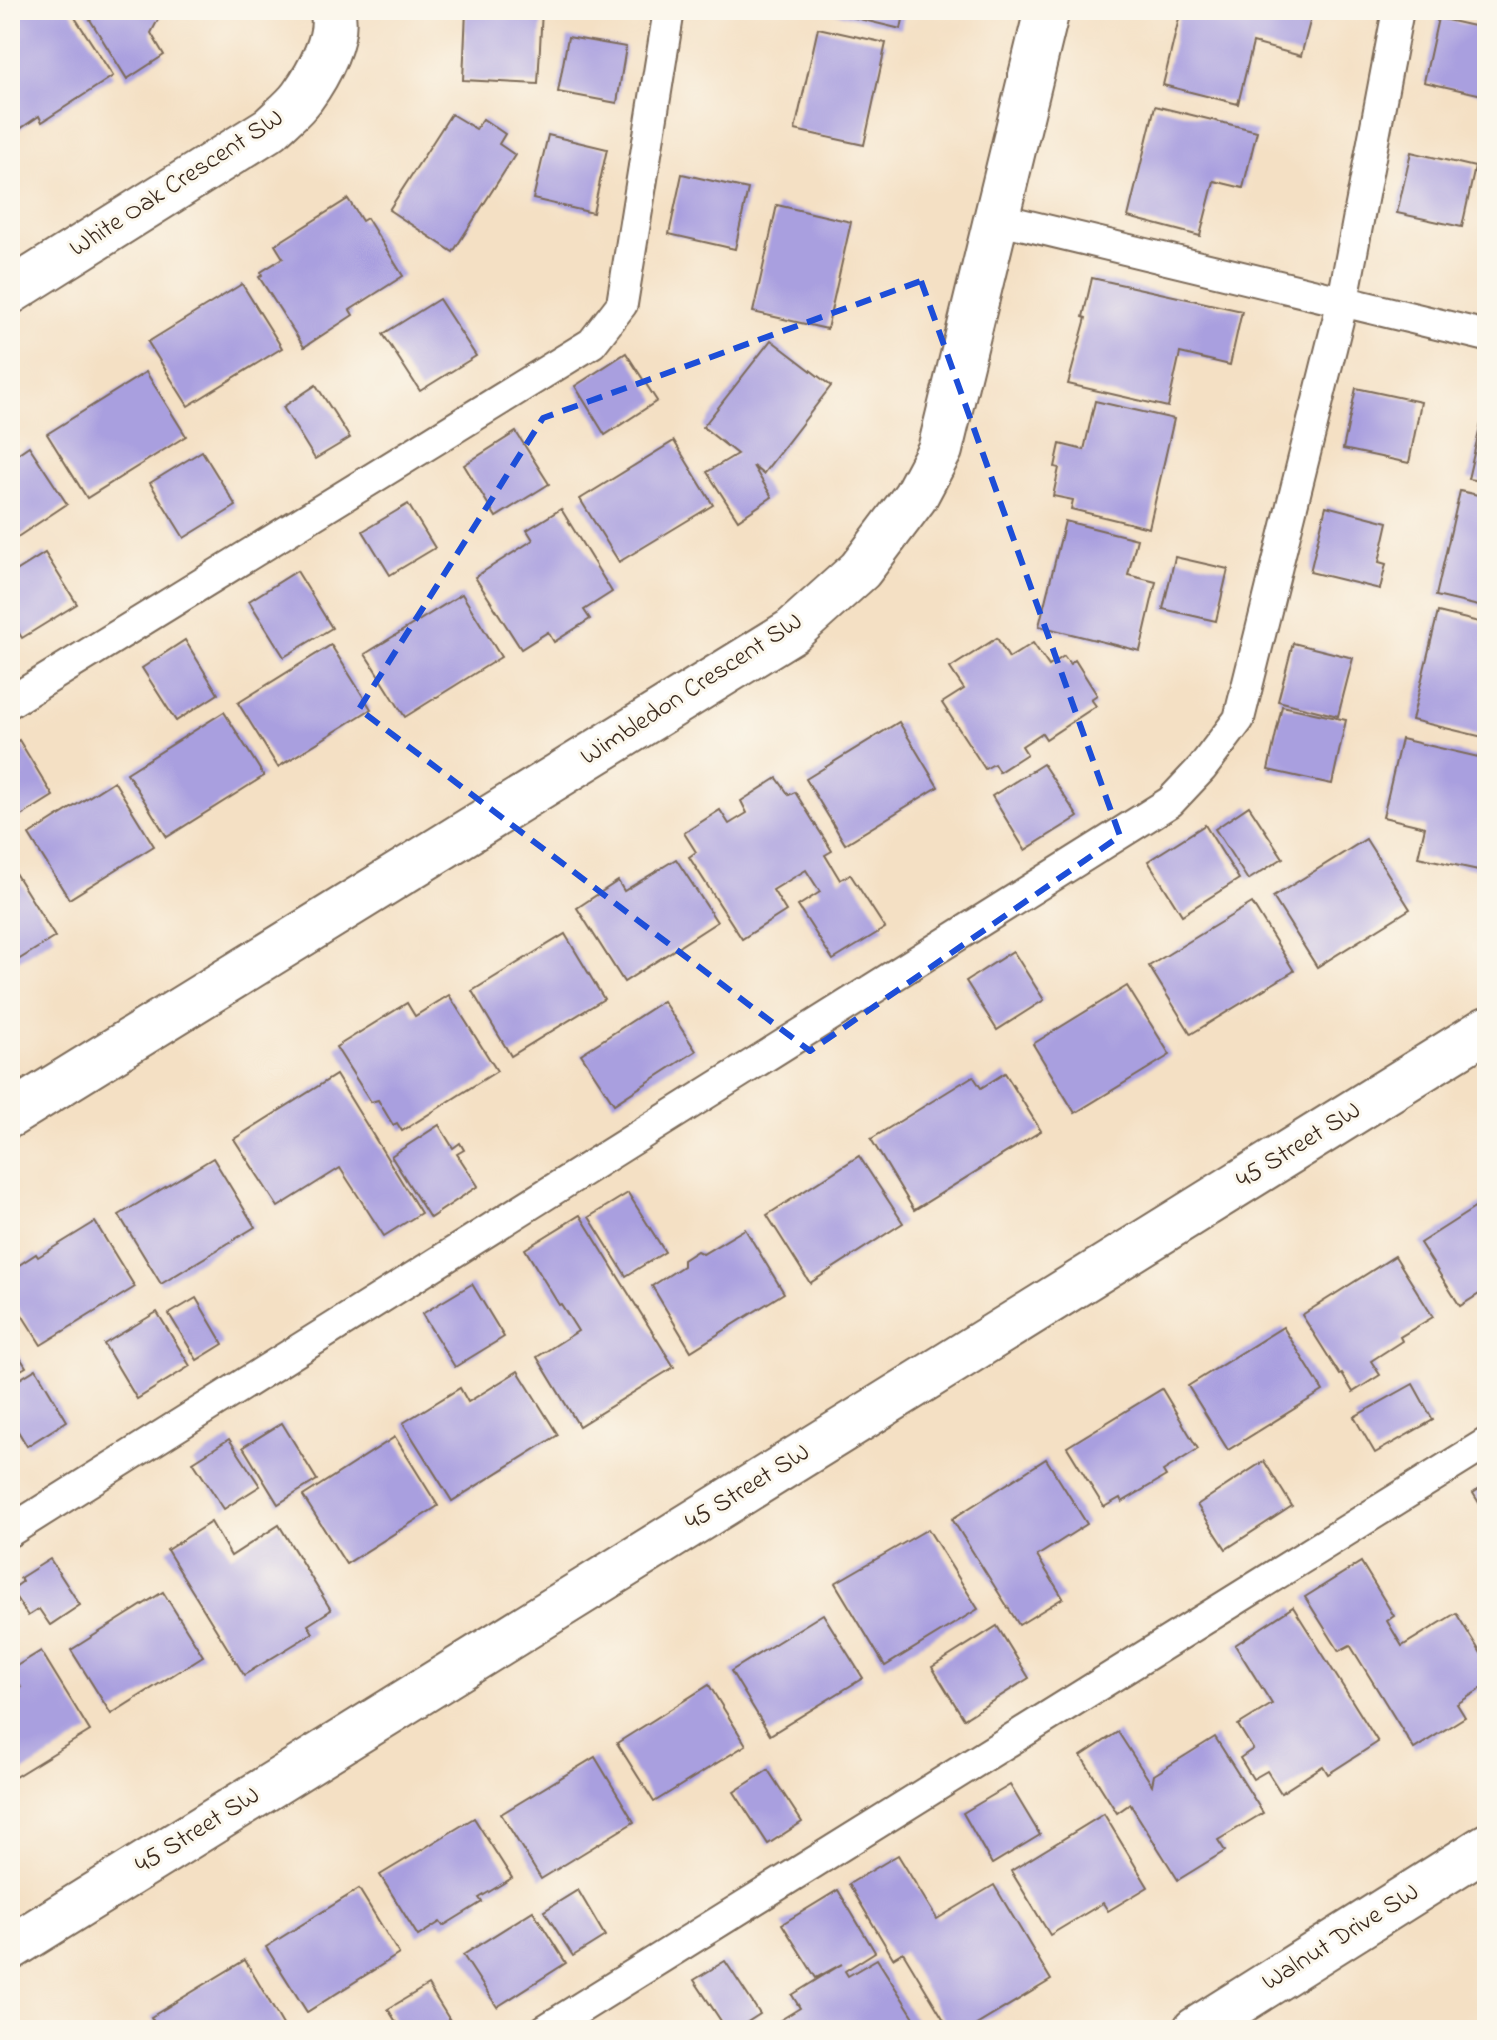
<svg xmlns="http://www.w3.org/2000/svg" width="1497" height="2040" font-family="'Indie Flower',sans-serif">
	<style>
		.building { fill: #a99fdf }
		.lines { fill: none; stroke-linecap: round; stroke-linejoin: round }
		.service-casing { stroke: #7c6a58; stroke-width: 34 }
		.minor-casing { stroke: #7c6a58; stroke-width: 48 }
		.service { stroke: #fff; stroke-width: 30 }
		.minor { stroke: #fff; stroke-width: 44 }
		.marked { fill: none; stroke: #1d4ed8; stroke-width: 6; stroke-dasharray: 16 10; stroke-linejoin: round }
		.labels { text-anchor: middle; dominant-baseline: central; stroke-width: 6; stroke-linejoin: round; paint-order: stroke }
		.street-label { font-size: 26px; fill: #3b2a1e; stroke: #fbf7ec }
	</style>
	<rect width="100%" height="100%" fill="#fbf7ec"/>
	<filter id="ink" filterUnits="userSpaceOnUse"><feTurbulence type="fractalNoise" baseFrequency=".0125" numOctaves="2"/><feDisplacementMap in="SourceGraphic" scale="16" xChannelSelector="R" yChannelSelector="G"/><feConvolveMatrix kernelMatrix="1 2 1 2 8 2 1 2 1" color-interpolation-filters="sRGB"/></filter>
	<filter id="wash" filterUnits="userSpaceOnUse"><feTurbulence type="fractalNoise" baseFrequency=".006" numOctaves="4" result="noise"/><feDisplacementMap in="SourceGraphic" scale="32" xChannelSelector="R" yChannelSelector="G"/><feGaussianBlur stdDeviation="1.8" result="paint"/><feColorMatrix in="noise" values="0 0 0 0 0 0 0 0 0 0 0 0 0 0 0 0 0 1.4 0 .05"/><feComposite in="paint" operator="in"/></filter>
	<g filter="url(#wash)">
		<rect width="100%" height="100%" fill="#f4e0c4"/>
		<g id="blocks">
			<g class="building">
				<polygon points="10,10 70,10 113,76 42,122 39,116 17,131 10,120"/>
				<polygon points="84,10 163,10 151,33 164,55 127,79"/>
				<polygon points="466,10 542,10 538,84 463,80"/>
				<polygon points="822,10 905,10 901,29"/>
				<polygon points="1181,10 1313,10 1301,56 1253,43 1238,104 1163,85"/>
				<polygon points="1438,18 1487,29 1487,96 1424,82"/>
				<polygon points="818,28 886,43 864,145 795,130"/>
				<polygon points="568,37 626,47 617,103 558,92"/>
				<polygon points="1155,106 1257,131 1243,188 1214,181 1200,236 1128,217"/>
				<polygon points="451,114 476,129 483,119 505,134 499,144 515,155 453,252 389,210"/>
				<polygon points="548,135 607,149 593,213 533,199"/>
				<polygon points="1411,152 1475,167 1462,227 1397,213"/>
				<polygon points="682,174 748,189 735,249 669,234"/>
				<polygon points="348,199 362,221 367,218 403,276 350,310 353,315 304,347 259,277 262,275 261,272 283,258 275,245"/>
				<polygon points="777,205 851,222 827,329 753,312"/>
				<polygon points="1092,278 1242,311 1230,365 1180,353 1168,407 1068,384 1086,318 1083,317"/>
				<polygon points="242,284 282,348 188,406 148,342"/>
				<polygon points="439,299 476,356 420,391 383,334"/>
				<polygon points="771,340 831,386 763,474 753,466 772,497 738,520 707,472 737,454 703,427"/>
				<polygon points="626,353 657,401 605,435 575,386"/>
				<polygon points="146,372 186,436 87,498 47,434"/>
				<polygon points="316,385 350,438 315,459 283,407"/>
				<polygon points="1356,388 1421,402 1409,463 1343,449"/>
				<polygon points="1095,401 1174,419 1149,528 1071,509 1073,500 1053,496 1059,468 1055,467 1060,444 1084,450"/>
				<polygon points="1486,402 1487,403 1487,482 1468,479"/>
				<polygon points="516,432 549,484 496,517 464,465"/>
				<polygon points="674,441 713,505 619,562 580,499"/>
				<polygon points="29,446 67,504 10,542 10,459"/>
				<polygon points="202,451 236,506 184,538 150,483"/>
				<polygon points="1460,491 1487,497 1487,608 1436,596"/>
				<polygon points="408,504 435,548 390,575 363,531"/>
				<polygon points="1326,506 1388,522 1379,562 1386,564 1380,589 1310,572"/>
				<polygon points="561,509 612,592 584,610 590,619 554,642 548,632 521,649 475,577 533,540 527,530"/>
				<polygon points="1065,521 1137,539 1128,575 1156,582 1140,651 1039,626"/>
				<polygon points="45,553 77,604 22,638 10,619 10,575"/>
				<polygon points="1175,557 1228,569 1216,621 1163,609"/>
				<polygon points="297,571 332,628 284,657 249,601"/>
				<polygon points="462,594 501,657 405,717 365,654"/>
				<polygon points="1438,612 1487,624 1487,738 1412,720"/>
				<polygon points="997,638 1009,658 1033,643 1049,666 1064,656 1070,664 1075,660 1097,695 1091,699 1096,706 1046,739 1042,733 1022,746 1027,754 999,772 994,764 985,769 942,703 964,689 950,668"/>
				<polygon points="185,640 218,694 176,721 142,668"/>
				<polygon points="1293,643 1353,658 1338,716 1278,701"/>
				<polygon points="331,645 371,709 278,767 238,703"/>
				<polygon points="1282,706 1346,720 1332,784 1268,770"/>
				<polygon points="224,712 264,776 167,837 127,773"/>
				<polygon points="899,722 938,787 845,844 806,779"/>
				<polygon points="1401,739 1487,759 1487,855 1483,871 1418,857 1425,827 1383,817"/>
				<polygon points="19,740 53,796 10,823 10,746"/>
				<polygon points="1043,764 1078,817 1025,850 992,796"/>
				<polygon points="777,778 789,795 795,792 832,851 825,855 840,880 850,874 885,928 833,960 798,906 820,892 806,870 773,890 786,911 742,939 689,857 696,852 684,833 720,810 729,824 747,813 741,801"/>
				<polygon points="114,781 154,846 69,899 29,835"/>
				<polygon points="1249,806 1283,858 1248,880 1215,829"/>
				<polygon points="1205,825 1239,879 1182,915 1148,861"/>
				<polygon points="1366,839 1410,909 1317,967 1273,897"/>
				<polygon points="676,859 717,922 624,982 577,908 618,881 624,891"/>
				<polygon points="15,873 55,937 10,965 10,877"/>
				<polygon points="1252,903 1294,971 1191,1034 1149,966"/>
				<polygon points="565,934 604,999 511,1056 472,991"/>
				<polygon points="1013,951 1044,1000 997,1030 966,981"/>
				<polygon points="1127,986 1170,1055 1075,1113 1033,1044"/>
				<polygon points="449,995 497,1071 402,1131 397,1123 393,1125 378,1100 371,1102 336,1047 407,1003 415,1016"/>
				<polygon points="663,1001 696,1051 614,1104 581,1054"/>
				<polygon points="1005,1073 1041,1131 914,1210 871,1139 973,1076 981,1088"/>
				<polygon points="336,1075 421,1213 384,1236 340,1168 278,1207 234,1139"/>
				<polygon points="439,1125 453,1148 460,1143 464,1150 457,1154 478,1186 430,1218 391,1156"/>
				<polygon points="859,1156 903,1223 810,1283 767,1215"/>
				<polygon points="213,1158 255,1227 161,1284 119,1215"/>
				<polygon points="628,1193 665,1252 626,1276 589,1217"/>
				<polygon points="1487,1200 1487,1289 1460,1306 1420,1243"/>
				<polygon points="580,1215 674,1367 579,1426 537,1357 578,1331 561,1304 559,1305 525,1249"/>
				<polygon points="95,1222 135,1287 41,1345 10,1296 10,1271 36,1254 38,1257"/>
				<polygon points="745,1229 784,1293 691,1351 652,1286 683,1266 683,1260 697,1251 703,1254"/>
				<polygon points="1395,1256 1433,1317 1400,1337 1402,1341 1371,1361 1380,1375 1353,1392 1342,1374 1340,1375 1302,1315"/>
				<polygon points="472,1284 504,1337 455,1367 422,1314"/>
				<polygon points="196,1298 223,1344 197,1360 169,1314"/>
				<polygon points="157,1312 190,1366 137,1399 104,1344"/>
				<polygon points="1283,1327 1323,1391 1228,1450 1188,1386"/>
				<polygon points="10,1342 26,1367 10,1376"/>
				<polygon points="36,1369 67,1421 27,1446 10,1418 10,1385"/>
				<polygon points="518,1371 558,1435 452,1501 403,1423 460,1388 468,1402"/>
				<polygon points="1413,1384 1433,1420 1375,1453 1354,1417"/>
				<polygon points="1162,1389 1198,1449 1163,1471 1166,1476 1122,1502 1120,1498 1104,1507 1067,1447"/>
				<polygon points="282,1423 317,1480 278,1504 243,1447"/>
				<polygon points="395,1437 438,1506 346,1564 303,1496"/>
				<polygon points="229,1439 260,1486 224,1509 193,1462"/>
				<polygon points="1046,1459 1087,1524 1037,1556 1063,1598 1019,1625 952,1519"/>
				<polygon points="1264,1461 1292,1506 1226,1549 1197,1505"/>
				<polygon points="1487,1484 1487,1516 1473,1493"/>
				<polygon points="211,1522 231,1556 279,1525 331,1610 308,1625 313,1633 244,1675 167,1550"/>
				<polygon points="928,1529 978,1609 885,1666 835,1583"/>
				<polygon points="50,1559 80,1605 50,1625 39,1609 28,1616 11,1590 22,1582 20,1578"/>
				<polygon points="1361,1562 1394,1616 1387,1621 1402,1646 1456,1613 1487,1663 1487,1685 1457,1704 1465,1717 1414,1749 1350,1645 1339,1651 1305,1597"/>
				<polygon points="163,1592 203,1656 111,1714 71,1650"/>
				<polygon points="1293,1607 1378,1742 1328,1774 1323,1766 1281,1793 1267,1771 1253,1779 1240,1758 1253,1749 1238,1725 1272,1704 1235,1645"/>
				<polygon points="823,1614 863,1678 770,1735 731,1671"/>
				<polygon points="997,1626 1029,1678 964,1719 932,1667"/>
				<polygon points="41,1651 90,1731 10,1780 10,1693 21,1687 10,1670"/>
				<polygon points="709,1685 746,1745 654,1802 617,1743"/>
				<polygon points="1118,1732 1152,1785 1154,1775 1215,1737 1263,1813 1218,1840 1225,1851 1178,1880 1130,1804 1117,1813 1081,1756"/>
				<polygon points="595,1757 634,1822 541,1879 501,1814"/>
				<polygon points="768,1770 802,1822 768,1844 734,1792"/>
				<polygon points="1010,1785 1040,1835 992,1864 963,1813"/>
				<polygon points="1104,1814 1148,1887 1108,1911 1103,1903 1050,1935 1011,1871"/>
				<polygon points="474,1818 512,1878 479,1898 482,1902 443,1926 440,1922 418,1936 380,1875"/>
				<polygon points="898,1855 937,1919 994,1885 1051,1980 968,2030 950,2030 903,1952 893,1958 849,1884"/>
				<polygon points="359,1889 399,1954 307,2012 266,1947"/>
				<polygon points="578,1890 605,1936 573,1956 544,1911"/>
				<polygon points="838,1890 875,1952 845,1971 848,1976 877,1959 922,2030 777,2030 774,2024 800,2008 792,1995 842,1964 816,1978 782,1924"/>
				<polygon points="533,1911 566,1963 497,2007 463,1955"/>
				<polygon points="245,1960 286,2030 159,2030 151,2017"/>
				<polygon points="725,1961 760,2014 735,2030 727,2030 694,1980"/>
				<polygon points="428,1985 456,2030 401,2030 388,2009"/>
			</g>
		</g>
	</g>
	<g filter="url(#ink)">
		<use href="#blocks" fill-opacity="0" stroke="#7c6a58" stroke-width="2"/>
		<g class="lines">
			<defs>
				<g id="service">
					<polyline points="996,218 1487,336"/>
					<polyline points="10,702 592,343 622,304 669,10"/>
					<polyline points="10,1531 1170,802 1202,768 1239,719 1343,300 1398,10"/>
					<polyline points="545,2030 1487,1443"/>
				</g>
				<g id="minor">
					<path d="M 10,292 L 271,128 C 281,118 294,108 302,97 C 318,75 340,36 332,10"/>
					<polyline points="10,1115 792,631 860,570 915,497 940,450 1047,10"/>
					<polyline points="10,1948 1487,1029"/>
					<polyline points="1195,2030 1487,1846"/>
				</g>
			</defs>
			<use href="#service" class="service-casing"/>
			<use href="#minor" class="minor-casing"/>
			<use href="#service" class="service"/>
			<use href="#minor" class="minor"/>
		</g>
	</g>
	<path class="marked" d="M 921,281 L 1120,836 L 810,1051 L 359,709 L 543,418 Z"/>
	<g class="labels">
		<g class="street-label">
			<text transform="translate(177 184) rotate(-33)">White Oak Crescent SW</text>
			<text transform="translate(692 690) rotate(-33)">Wimbledon Crescent SW</text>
			<text transform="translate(1299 1146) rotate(-32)">45 Street SW</text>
			<text transform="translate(748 1488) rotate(-32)">45 Street SW</text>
			<text transform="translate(198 1831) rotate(-32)">45 Street SW</text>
			<text transform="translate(1341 1938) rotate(-32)">Walnut Drive SW</text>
		</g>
	</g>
	<rect width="1497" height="2040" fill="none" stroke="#fbf7ec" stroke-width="40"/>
</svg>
